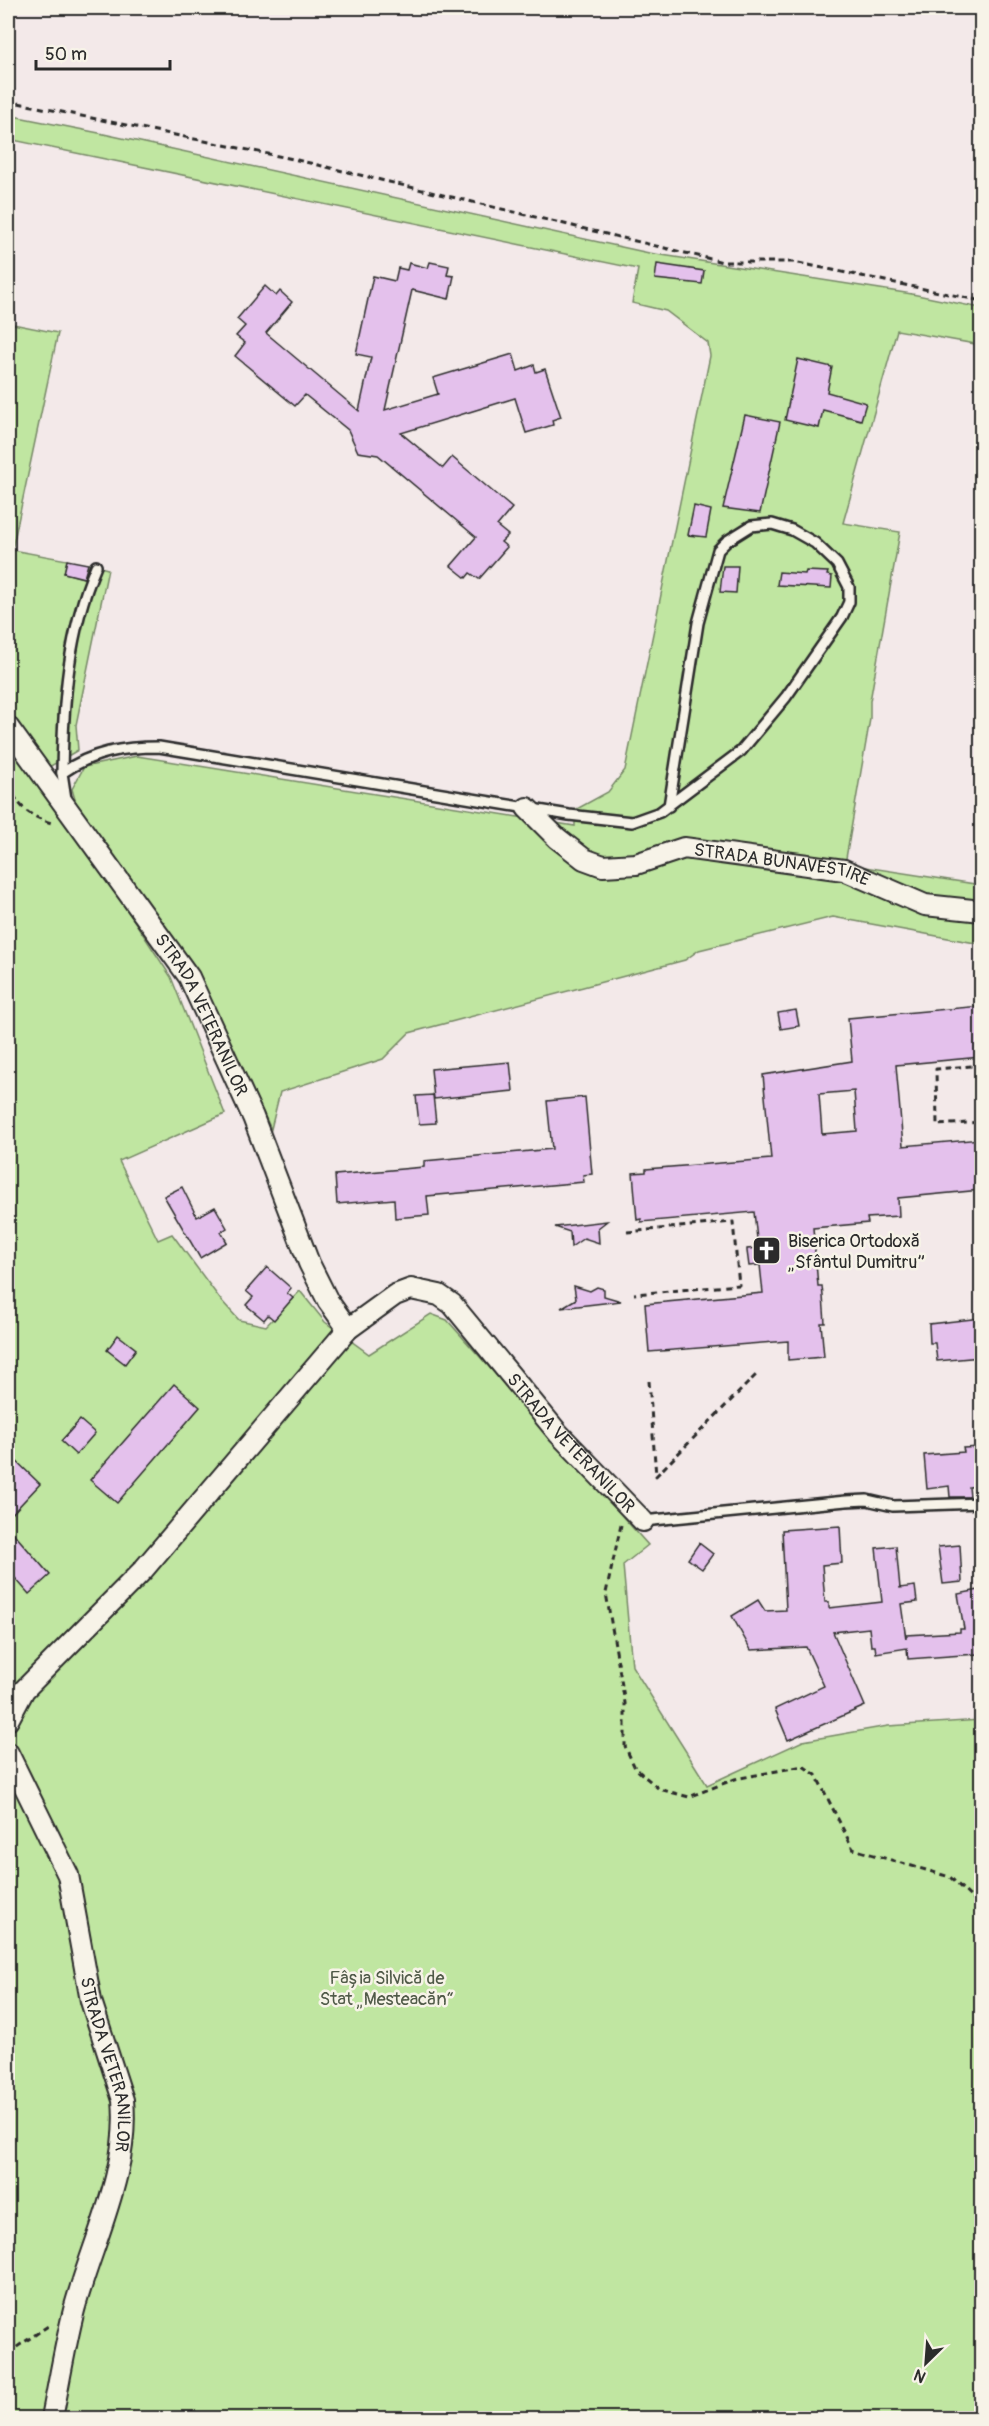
<svg xmlns="http://www.w3.org/2000/svg" width="989" height="2426" font-family="Pangolin,sans-serif">
	<style>
		.green { fill: #c0e6a1; stroke: #768866; stroke-width: 1.5 }
		.building { fill: #e4c1ec; stroke: #2b2b2b; stroke-width: 1.5; fill-rule: evenodd }
		.lines { fill: none; stroke-linecap: round; stroke-linejoin: round }
		.lane-casing { stroke: #2b2b2b; stroke-width: 14 }
		.street-casing { stroke: #2b2b2b; stroke-width: 24 }
		.path { stroke: #2b2b2b; stroke-width: 3; stroke-dasharray: 6 4.5; stroke-linecap: butt }
		.lane { stroke: #f7f3e8; stroke-width: 9 }
		.street { stroke: #f7f3e8; stroke-width: 20 }
		.labels { text-anchor: middle; dominant-baseline: central; stroke-width: 5; stroke-linejoin: round; paint-order: stroke }
		.street-label { font-size: 18px; fill: #2b2b2b; stroke: #f7f3e8 }
		.poi-label { font-size: 18px; fill: #2b2b2b; stroke: #f7f3e8; text-anchor: start }
		.park-label { font-size: 18px; fill: #505a48; stroke: #f7f3e8 }
	</style>
	<rect width="100%" height="100%" fill="#f3e9e9"/>
	<filter id="ink" filterUnits="userSpaceOnUse"><feTurbulence type="fractalNoise" baseFrequency=".0167" numOctaves="2"/><feDisplacementMap in="SourceGraphic" scale="12" xChannelSelector="R" yChannelSelector="G"/><feConvolveMatrix kernelMatrix="1 2 1 2 8 2 1 2 1" color-interpolation-filters="sRGB"/></filter>
	<g filter="url(#ink)">
		<g class="green">
			<polygon points="8,115 99,133 649,253 912,294 981,308 981,345 897,330 843,523 900,532 870,701 870,719 845,864 981,885 981,944 833,917 699,950 685,960 409,1033 383,1059 280,1092 271,1129 196,971 78,810 72,789 84,767 137,756 575,826 575,810 608,792 625,770 710,356 708,343 666,311 632,303 638,269 8,139"/>
			<polygon points="8,323 58,333 12,550 67,560 64,573 84,578 88,564 108,569 76,725 78,750 49,767 8,712"/>
			<polygon points="8,741 97,864 171,977 225,1114 119,1161 158,1240 172,1234 220,1299 239,1320 266,1326 300,1291 325,1322 369,1354 431,1314 447,1320 648,1545 623,1565 632,1666 707,1785 803,1741 888,1726 981,1720 981,2418 8,2418"/>
		</g>
		<g class="building">
			<polygon points="430,262 449,266 447,275 454,276 449,299 412,290 385,410 438,394 433,378 513,354 518,371 534,365 536,372 545,369 561,417 552,420 553,425 526,433 515,398 401,433 443,468 452,457 512,508 497,526 508,535 501,542 507,547 479,579 470,573 466,578 451,566 476,537 378,455 358,452 348,430 305,395 295,406 235,356 245,343 236,336 245,326 237,319 265,286 276,296 280,291 292,302 266,333 359,411 371,357 356,354 373,276 395,281 398,268 407,270 409,263 428,268"/>
			<polygon points="657,264 704,271 702,284 655,279"/>
			<polygon points="798,359 832,367 827,392 866,403 861,420 823,410 819,428 785,420"/>
			<polygon points="745,415 780,422 760,513 723,508"/>
			<polygon points="694,506 711,510 706,537 688,535"/>
			<polygon points="67,560 88,564 84,578 64,573"/>
			<polygon points="723,566 738,566 736,593 720,592"/>
			<polygon points="806,571 828,572 827,575 832,576 831,588 777,585 779,572 805,574"/>
			<path d="M 981,1006 L 981,1057 L 896,1065 L 903,1146 L 981,1139 L 981,1190 L 898,1198 L 899,1216 L 867,1218 L 868,1223 L 813,1228 L 818,1286 L 822,1286 L 823,1296 L 825,1323 L 821,1323 L 824,1357 L 788,1360 L 788,1341 L 649,1352 L 645,1304 L 763,1293 L 760,1265 L 749,1266 L 747,1251 L 747,1249 L 758,1248 L 754,1212 L 641,1222 L 641,1219 L 637,1220 L 633,1173 L 646,1172 L 646,1169 L 771,1159 L 763,1075 L 852,1061 L 848,1018 ZM 854,1091 L 857,1131 L 822,1134 L 819,1094 Z"/>
			<polygon points="796,1010 799,1026 781,1029 778,1013"/>
			<polygon points="510,1062 513,1091 434,1099 431,1069"/>
			<polygon points="433,1095 436,1123 419,1124 416,1096"/>
			<polygon points="585,1097 592,1174 583,1175 584,1182 427,1196 429,1215 395,1218 394,1199 337,1204 335,1175 424,1167 424,1161 552,1149 547,1101"/>
			<polygon points="182,1187 197,1217 215,1207 227,1228 221,1232 227,1242 200,1258 164,1196"/>
			<polygon points="607,1221 598,1228 599,1243 584,1238 571,1247 570,1232 555,1227"/>
			<polygon points="267,1267 291,1288 287,1293 293,1298 274,1320 268,1315 264,1320 246,1305 253,1297 246,1291"/>
			<polygon points="574,1286 590,1291 597,1287 604,1289 604,1296 621,1301 561,1308 576,1299"/>
			<polygon points="981,1318 981,1357 937,1361 935,1343 930,1343 929,1324"/>
			<polygon points="118,1335 136,1349 125,1364 107,1350"/>
			<polygon points="174,1384 200,1407 117,1503 90,1480"/>
			<polygon points="80,1420 95,1433 76,1455 61,1441"/>
			<polygon points="981,1447 981,1486 969,1487 970,1497 950,1497 949,1486 927,1489 924,1455 964,1452 963,1448"/>
			<polygon points="8,1453 40,1484 8,1518"/>
			<polygon points="840,1526 842,1563 822,1565 825,1602 829,1602 829,1608 882,1602 876,1548 896,1546 900,1588 915,1586 917,1602 901,1604 906,1639 906,1635 960,1632 960,1629 964,1629 958,1594 979,1590 981,1647 977,1648 977,1654 908,1659 907,1648 876,1653 875,1646 871,1646 869,1628 833,1632 865,1706 788,1740 775,1709 824,1686 806,1647 751,1650 732,1616 758,1600 765,1611 786,1610 782,1530"/>
			<polygon points="8,1527 50,1575 29,1594 8,1570"/>
			<polygon points="699,1543 713,1554 702,1569 688,1559"/>
			<polygon points="960,1545 962,1582 943,1584 938,1547"/>
		</g>
		<g class="lines">
			<defs>
				<g id="lane">
					<path d="M 62,773 C 63,703 68,632 96,566"/>
					<path d="M 66,799 L 62,773 C 92,752 123,747 159,747 L 569,815 L 632,822 L 660,812 L 741,751 L 786,697 L 842,617 L 849,602 L 849,587 L 837,564 L 815,543 L 792,530 L 772,524 L 751,526 L 727,541 L 718,550 L 698,623 L 669,806"/>
					<polyline points="643,1521 846,1501 867,1500 893,1506 982,1503"/>
				</g>
				<g id="street">
					<path id="s1" d="M 8,727 L 189,977 L 253,1117 L 309,1263 L 328,1301 L 348,1329"/>
					<path id="s2" d="M 527,808 L 557,838 L 584,859 L 603,866 L 636,864 L 684,848 L 844,870 L 925,905 L 982,911"/>
					<path id="s3" d="M 8,1720 L 24,1690 L 143,1570 L 348,1329 L 395,1295 L 411,1289 L 439,1295 L 452,1304 L 558,1433 L 643,1521"/>
					<path id="s4" d="M 8,1753 L 68,1875 L 91,2001 L 123,2100 C 130,2172 92,2242 74,2310 C 65,2345 59,2383 52,2418"/>
				</g>
			</defs>
			<use href="#lane" class="lane-casing"/>
			<use href="#street" class="street-casing"/>
			<g class="path">
				<polyline points="8,101 293,159 723,262 794,262 982,301"/>
				<path d="M 8,786 C 22,810 28,816 55,824"/>
				<polyline points="982,1065 936,1069 937,1125 982,1122"/>
				<polyline points="627,1232 733,1222 739,1285 634,1294"/>
				<polyline points="649,1381 656,1476 756,1375"/>
				<polyline points="621,1525 606,1593 625,1703 625,1746 635,1768 659,1789 689,1797 735,1779 803,1766 816,1775 853,1849 950,1877 982,1908"/>
				<polyline points="8,2353 51,2324"/>
			</g>
			<use href="#lane" class="lane"/>
			<use href="#street" class="street"/>
		</g>
	</g>
	<defs>
		<symbol id="church-square" viewBox="-11 -11 22 22"><rect x="-9" y="-9" width="18" height="18" rx="4" fill="#2b2b2b" stroke="#f7f3e8"/><path d="M-1.2-6h2.4v3.5h3.3v2.4h-3.3V6h-2.4V-.1h-3.3v-2.4h3.3Z" fill="#fff"/></symbol>
	</defs>
	<g fill-rule="evenodd">
		<use href="#church-square" x="750" y="1234" width="33" height="33"/>
	</g>
	<g class="labels">
		<g class="street-label">
			<text stroke="none"><textPath href="#s2" startOffset="280">STRADA BUNAVESTIRE</textPath></text>
			<text stroke="none"><textPath href="#s1" startOffset="348">STRADA VETERANILOR</textPath></text>
			<text stroke="none"><textPath href="#s3" startOffset="822">STRADA VETERANILOR</textPath></text>
			<text stroke="none"><textPath href="#s4" startOffset="330">STRADA VETERANILOR</textPath></text>
		</g>
		<g class="poi-label">
			<text x="788" y="1241">Biserica Ortodoxă<tspan x="788" dy="21">„Sfântul Dumitru”</tspan></text>
		</g>
		<g class="park-label">
			<text x="387" y="1978">Fâșia Silvică de<tspan x="387" dy="21">Stat „Mesteacăn“</tspan></text>
		</g>
	</g>
	<rect width="989" height="2426" fill="none" stroke="#f7f3e8" stroke-width="30"/>
	<rect x="15" y="15" width="959" height="2396" fill="none" stroke="#2b2b2b" stroke-width="2" filter="url(#ink)"/>
	<g transform="translate(926 2363) rotate(205)" stroke="#f7f3e8" stroke-width="4.5" paint-order="stroke">
	<path d="M0-4.5L10 22L0 15L-10 22Z" fill="#2b2b2b"/>
	<text y="-9" font-size="16" font-weight="bold" text-anchor="middle" fill="#2b2b2b">N</text>
	</g>
	<path d="M36 60v9h134v-9" fill="none" stroke="#2b2b2b" stroke-width="3"/>
	<text x="45" y="60" font-size="18" fill="#2b2b2b" stroke="#f7f3e8" stroke-width="4.5" paint-order="stroke">50 m</text>
</svg>
